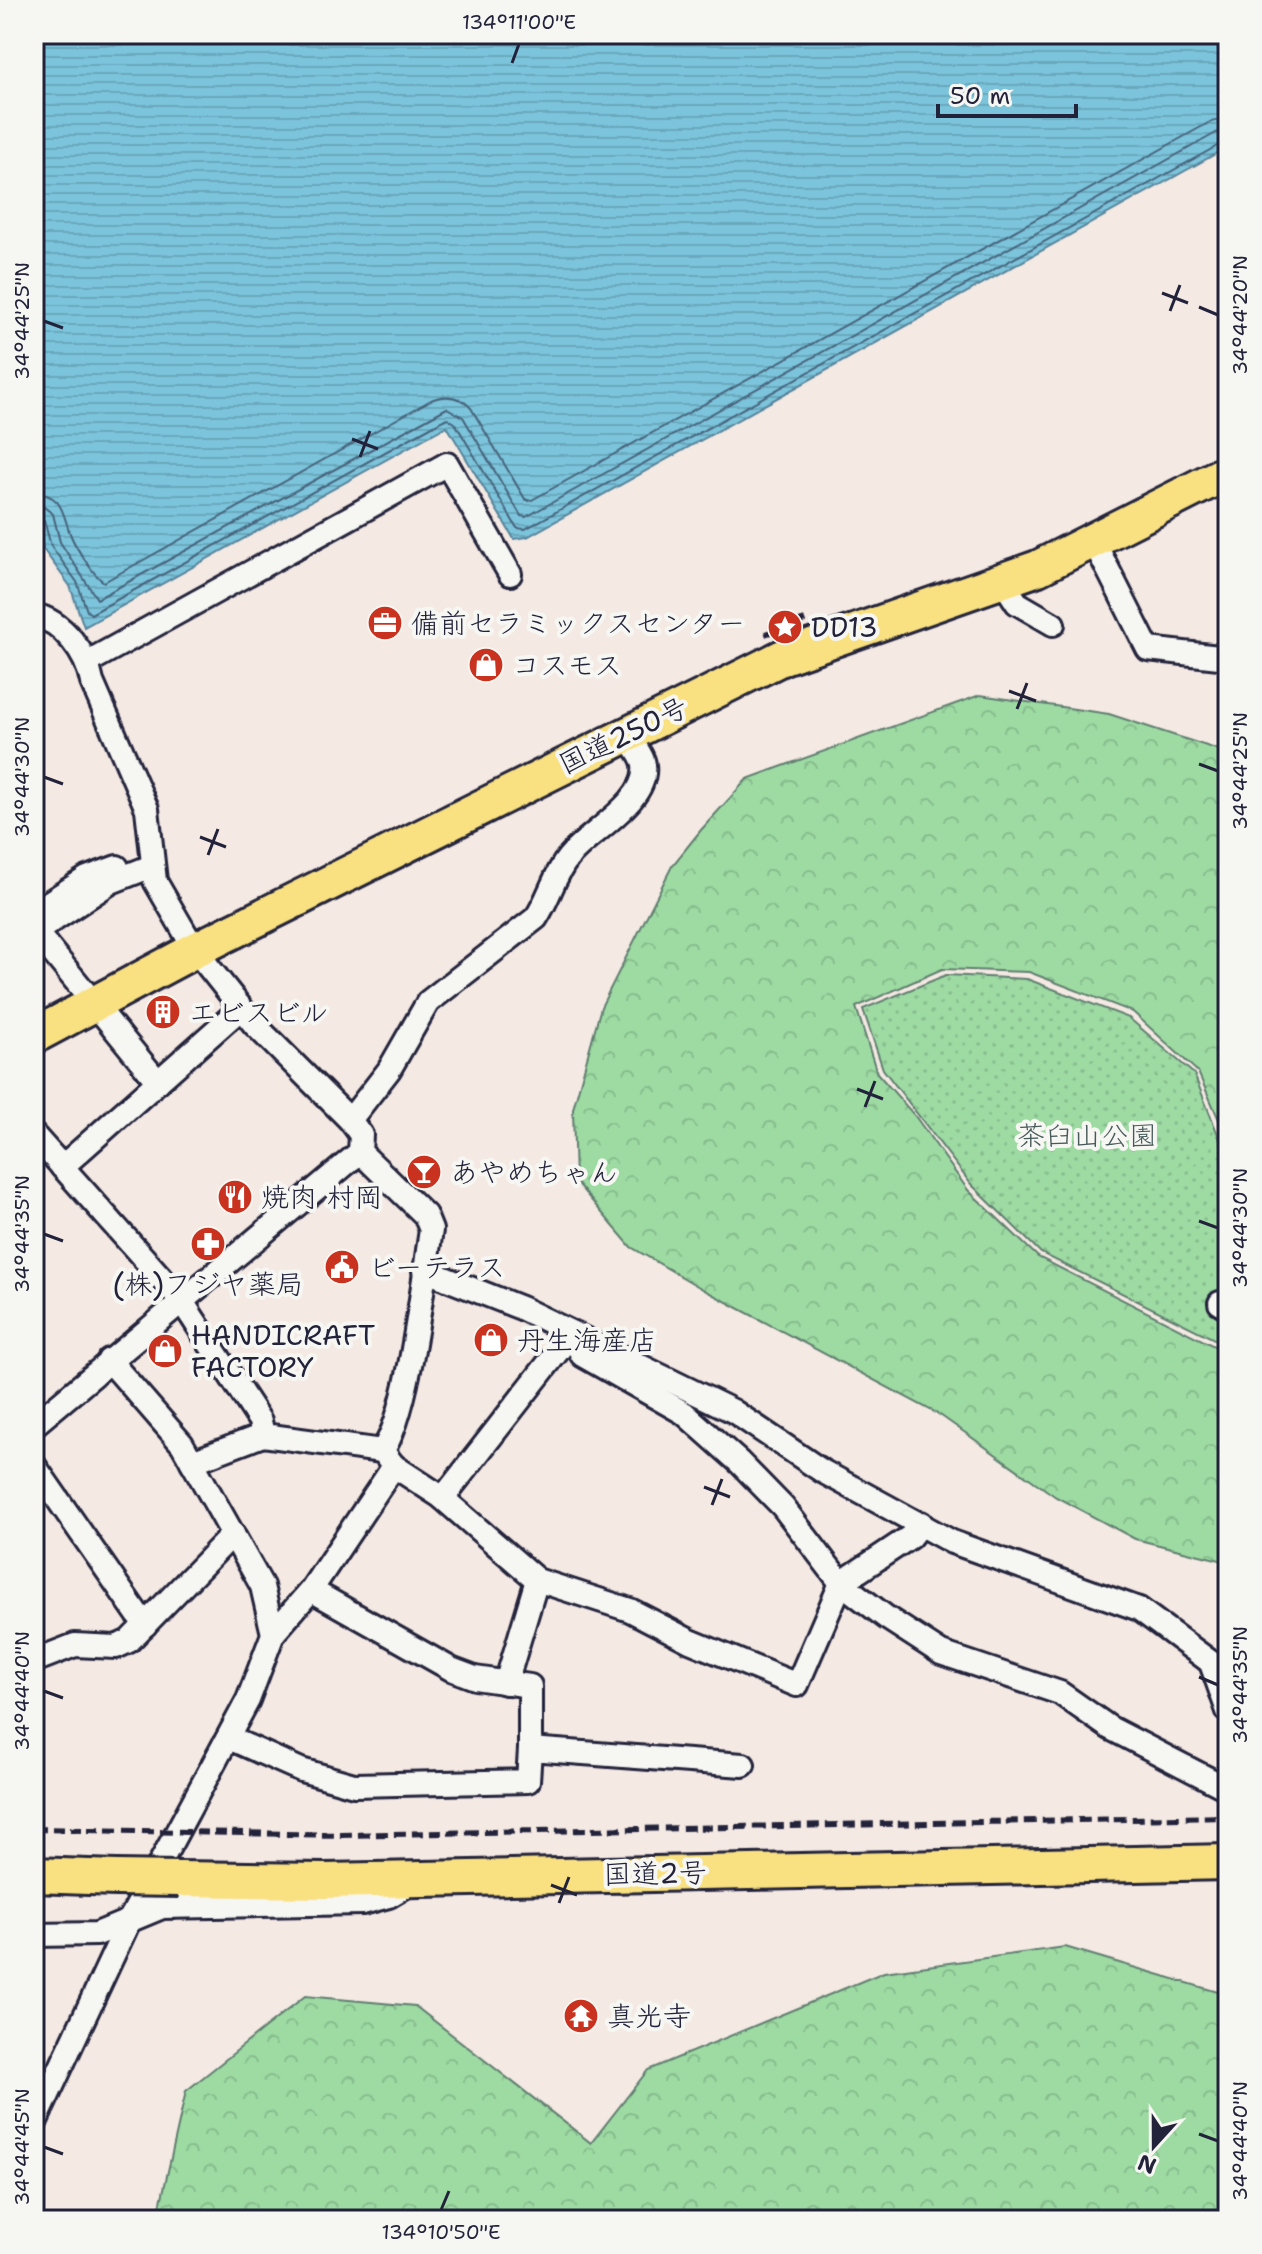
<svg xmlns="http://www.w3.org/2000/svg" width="1262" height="2254" font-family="'Shantell Sans','Klee One',sans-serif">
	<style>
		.forest { fill: url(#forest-crowns); stroke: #607e6f; stroke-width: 2 }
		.park { fill: url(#park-dots); stroke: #607e6f; stroke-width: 2 }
		.water { fill: url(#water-rules); stroke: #57839b; stroke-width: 2 }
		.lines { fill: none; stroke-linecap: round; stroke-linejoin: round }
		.shore { stroke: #46637b; stroke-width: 2 }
		.minor-casing { stroke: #22223b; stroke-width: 28 }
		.highway-casing { stroke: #22223b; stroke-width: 40 }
		.minor { stroke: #f6f6f2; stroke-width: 22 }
		.highway { stroke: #f9e181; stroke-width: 34 }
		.rail { stroke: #22223b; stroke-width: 6; stroke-dasharray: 12 6; stroke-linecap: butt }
		.highway-bridge-casing { stroke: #22223b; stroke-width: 40; stroke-linecap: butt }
		.highway-bridge { stroke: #f9e181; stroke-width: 34 }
		.ticks { fill: none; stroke: #22223b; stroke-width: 3 }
		.labels { text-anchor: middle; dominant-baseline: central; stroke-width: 8; stroke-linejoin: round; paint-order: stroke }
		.poi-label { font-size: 28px; fill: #22223b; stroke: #f6f6f2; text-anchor: start }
		.street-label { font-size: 28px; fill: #22223b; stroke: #f6f6f2 }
		.park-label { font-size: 28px; fill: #475a5a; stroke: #f6f6f2 }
		.neatline { fill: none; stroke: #22223b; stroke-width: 3 }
		.ticks-label { font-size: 20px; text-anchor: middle; fill: #22223b }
	</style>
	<defs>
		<pattern id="forest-crowns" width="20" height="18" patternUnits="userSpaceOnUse" patternTransform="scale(2)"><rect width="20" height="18" fill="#9ddba3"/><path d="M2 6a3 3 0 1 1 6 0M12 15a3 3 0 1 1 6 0" fill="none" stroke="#87bc8d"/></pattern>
		<pattern id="park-dots" width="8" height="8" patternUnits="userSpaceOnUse" patternTransform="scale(2)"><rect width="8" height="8" fill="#9ddba3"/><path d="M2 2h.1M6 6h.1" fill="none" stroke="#87bc8d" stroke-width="1.8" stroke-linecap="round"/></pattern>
		<pattern id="water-rules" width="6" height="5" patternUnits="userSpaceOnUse" patternTransform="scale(2)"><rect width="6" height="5" fill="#7bc4db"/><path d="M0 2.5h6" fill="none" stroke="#6aa8bd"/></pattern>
	</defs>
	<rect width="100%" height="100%" fill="#f4e9e3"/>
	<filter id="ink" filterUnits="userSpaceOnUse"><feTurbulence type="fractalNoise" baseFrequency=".0125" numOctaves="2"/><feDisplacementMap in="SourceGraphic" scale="16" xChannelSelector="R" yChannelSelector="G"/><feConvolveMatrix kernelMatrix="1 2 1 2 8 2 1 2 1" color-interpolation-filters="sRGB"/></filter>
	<g filter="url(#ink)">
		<g class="forest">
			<polygon points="980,695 1109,714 1228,753 1228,1140 1198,1072 1133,1012 1029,972 942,969 856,1007 877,1073 915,1116 968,1190 1038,1257 1228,1353 1228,1562 1135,1539 1056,1497 940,1415 706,1291 631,1247 575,1181 573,1109 601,1007 672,866 701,830 747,779"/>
			<polygon points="1065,1947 1228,1995 1228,2220 157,2220 186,2091 305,1996 415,2006 591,2143 648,2070 884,1972"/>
		</g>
		<polygon class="park" points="946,975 1027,979 1129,1018 1194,1074 1228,1160 1228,1346 1041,1253 971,1184 883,1069 863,1009"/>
		<polygon class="water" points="34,34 1228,34 1228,147 527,537 514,539 447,426 84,627 70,586 43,549 34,506"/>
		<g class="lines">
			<g class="shore">
				<path d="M 34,493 C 64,494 62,514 71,536 C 76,548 94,576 104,582 L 431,400 C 446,394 460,396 471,408 L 525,499 L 530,501 L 1210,122 L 1228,118"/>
				<polyline points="34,505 44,507 53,514 60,542 97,599 447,408 463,417 521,516 526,517 1216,133 1228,130"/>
				<polyline points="34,515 44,520 51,546 77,582 87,611 91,614 447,418 455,423 517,528 525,529 1228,140"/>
			</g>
			<defs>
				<g id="minor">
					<polyline points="1093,540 1148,649 1228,658"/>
					<polyline points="1002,580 1017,603 1053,624"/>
					<path d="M 34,615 C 63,621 87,654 92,682 L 147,809 L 155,881 L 195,950 L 254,1024 L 350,1120 L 361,1135 L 360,1152 L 34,1425"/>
					<polyline points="88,662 447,464 510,574"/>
					<polyline points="34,912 87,878 117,867"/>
					<polyline points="36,932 158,1082"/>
					<polyline points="34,933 111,882 152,866"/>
					<path d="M 350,1120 L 389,1070 L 428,1002 L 536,918 C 549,899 554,875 568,858 C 588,832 649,802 644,765 C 643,755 631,742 626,733"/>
					<path d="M 34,1135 L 181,1300 L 260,1421 L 263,1435 L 382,1451 C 409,1415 423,1280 431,1230 L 425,1215 L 360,1152"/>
					<polyline points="62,1167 241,1008"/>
					<polyline points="424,1270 521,1308 733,1411 822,1471 952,1542 1139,1609 1228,1675"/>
					<polyline points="1220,1303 1228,1308"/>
					<polyline points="192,1462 263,1435"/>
					<polyline points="34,1465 145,1625"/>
					<polyline points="394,1466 440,1496 537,1580 630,1610 690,1641 797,1685 841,1583 910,1537 921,1523"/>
					<polyline points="443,1498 572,1333 582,1355 684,1413 739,1462 783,1507 841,1583 887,1618 941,1653 1060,1693 1110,1728 1228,1789"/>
					<polyline points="311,1590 451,1669 475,1678 530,1686 530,1749"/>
					<polyline points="273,1634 311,1590 394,1466 387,1457"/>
					<polyline points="34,1661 75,1645 116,1647 129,1641 233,1534"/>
					<polyline points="1211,1663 1228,1711"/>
					<polyline points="506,1683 537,1580"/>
					<polyline points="229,1738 301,1770 354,1785 528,1781 530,1749 743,1765"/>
					<polyline points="34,1935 97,1934 162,1907 363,1903 389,1896 411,1883"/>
					<polyline points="34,2125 129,1921 248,1700 273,1634 262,1586 182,1444 109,1360"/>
				</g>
				<g id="highway">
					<polyline points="34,1036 195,950 783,657 1038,568 1228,472"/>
					<polyline points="34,1875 116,1878"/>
					<polyline points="179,1879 325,1881 1228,1862"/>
				</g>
			</defs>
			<use href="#minor" class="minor-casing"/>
			<use href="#highway" class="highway-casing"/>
			<use href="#minor" class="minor"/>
			<use href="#highway" class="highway"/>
			<g class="rail">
				<polyline points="765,634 805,620"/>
				<polyline points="34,1829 341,1835 1228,1817"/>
			</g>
			<defs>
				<polyline id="highway-bridge" points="116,1878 179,1879"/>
			</defs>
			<use href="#highway-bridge" class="highway-bridge-casing"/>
			<use href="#highway-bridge" class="highway-bridge"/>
		</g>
	</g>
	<path class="ticks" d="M 512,63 L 519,44M 1162,293 L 1188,303M 1199,307 L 1218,315M 1170,311 L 1180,285M 44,321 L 63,328M 352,439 L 378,449M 360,457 L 370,431M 1009,691 L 1036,701M 1017,709 L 1027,683M 1199,764 L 1218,771M 44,777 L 63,784M 200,837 L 226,847M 208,855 L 218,829M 857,1089 L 883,1099M 865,1107 L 875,1081M 1199,1221 L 1218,1228M 44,1234 L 63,1241M 704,1487 L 730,1497M 712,1505 L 722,1479M 1199,1677 L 1218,1685M 44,1691 L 63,1698M 551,1885 L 577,1895M 559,1903 L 569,1877M 1199,2134 L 1218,2141M 44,2147 L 63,2154M 441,2210 L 449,2191"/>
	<defs>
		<symbol id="office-disc" viewBox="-11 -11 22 22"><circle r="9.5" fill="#c8321e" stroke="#f6f6f2"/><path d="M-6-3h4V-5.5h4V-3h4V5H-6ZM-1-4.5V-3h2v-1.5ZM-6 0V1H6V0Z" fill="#fff"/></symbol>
		<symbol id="sight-disc" viewBox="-11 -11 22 22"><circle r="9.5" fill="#c8321e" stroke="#f6f6f2"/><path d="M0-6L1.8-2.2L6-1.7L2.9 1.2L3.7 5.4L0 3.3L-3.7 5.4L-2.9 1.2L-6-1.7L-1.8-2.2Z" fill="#fff"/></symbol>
		<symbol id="shop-disc" viewBox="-11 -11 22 22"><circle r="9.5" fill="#c8321e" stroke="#f6f6f2"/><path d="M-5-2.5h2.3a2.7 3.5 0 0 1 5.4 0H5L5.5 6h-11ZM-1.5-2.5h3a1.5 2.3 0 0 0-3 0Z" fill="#fff"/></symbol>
		<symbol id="building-disc" viewBox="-11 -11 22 22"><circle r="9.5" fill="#c8321e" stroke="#f6f6f2"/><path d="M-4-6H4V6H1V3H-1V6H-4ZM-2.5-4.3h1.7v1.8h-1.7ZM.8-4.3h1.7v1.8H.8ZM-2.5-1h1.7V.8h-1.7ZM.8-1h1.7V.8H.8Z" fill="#fff"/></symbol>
		<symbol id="bar-disc" viewBox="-11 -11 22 22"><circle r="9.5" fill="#c8321e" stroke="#f6f6f2"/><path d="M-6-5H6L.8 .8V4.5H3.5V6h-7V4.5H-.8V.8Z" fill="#fff"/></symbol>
		<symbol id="restaurant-disc" viewBox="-11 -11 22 22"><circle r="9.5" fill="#c8321e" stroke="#f6f6f2"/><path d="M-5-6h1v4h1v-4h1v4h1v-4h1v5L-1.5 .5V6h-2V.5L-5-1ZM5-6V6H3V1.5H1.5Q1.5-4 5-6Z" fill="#fff"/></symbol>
		<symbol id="pharmacy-disc" viewBox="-11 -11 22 22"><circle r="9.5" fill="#c8321e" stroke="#f6f6f2"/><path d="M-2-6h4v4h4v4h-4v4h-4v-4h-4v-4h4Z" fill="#fff"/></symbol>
		<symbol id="civic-disc" viewBox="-11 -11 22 22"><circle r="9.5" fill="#c8321e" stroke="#f6f6f2"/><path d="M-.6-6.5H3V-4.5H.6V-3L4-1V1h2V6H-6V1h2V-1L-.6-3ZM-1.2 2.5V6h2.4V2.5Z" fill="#fff"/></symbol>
		<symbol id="temple-disc" viewBox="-11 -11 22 22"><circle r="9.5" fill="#c8321e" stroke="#f6f6f2"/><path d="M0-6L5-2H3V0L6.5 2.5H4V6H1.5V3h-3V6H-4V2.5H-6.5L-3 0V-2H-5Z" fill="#fff"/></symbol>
	</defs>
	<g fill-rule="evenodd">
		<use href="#office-disc" x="365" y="603" width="40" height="40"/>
		<use href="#sight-disc" x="765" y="607" width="40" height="40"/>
		<use href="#shop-disc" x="466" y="645" width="40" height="40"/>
		<use href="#building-disc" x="143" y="992" width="40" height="40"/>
		<use href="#bar-disc" x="404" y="1152" width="40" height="40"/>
		<use href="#restaurant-disc" x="215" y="1177" width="40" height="40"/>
		<use href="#pharmacy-disc" x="188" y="1224" width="40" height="40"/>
		<use href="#civic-disc" x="322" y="1247" width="40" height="40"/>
		<use href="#shop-disc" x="471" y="1320" width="40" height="40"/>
		<use href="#shop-disc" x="145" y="1331" width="40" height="40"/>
		<use href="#temple-disc" x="561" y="1996" width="40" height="40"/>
	</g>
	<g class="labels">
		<g class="poi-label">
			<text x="411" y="623">備前セラミックスセンター</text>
			<text x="811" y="627">DD13</text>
			<text x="512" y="665">コスモス</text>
			<text x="189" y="1012">エビスビル</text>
			<text x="450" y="1172">あやめちゃん</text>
			<text x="261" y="1197">焼肉 村岡</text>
			<text x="368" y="1267">ビーテラス</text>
			<text x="208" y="1284" text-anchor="middle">(株)フジヤ薬局</text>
			<text x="191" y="1335">HANDICRAFT<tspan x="191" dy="32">FACTORY</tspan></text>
			<text x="517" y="1340">丹生海産店</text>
			<text x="607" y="2016">真光寺</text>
		</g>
		<g class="street-label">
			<text transform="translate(623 735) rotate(-26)">国道250号</text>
			<text transform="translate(655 1873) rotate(-1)">国道2号</text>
		</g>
		<g class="park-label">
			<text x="1087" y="1135">茶臼山公園</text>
		</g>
	</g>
	<rect width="1262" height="2254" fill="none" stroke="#f6f6f2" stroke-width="88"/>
	<g transform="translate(1154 2146) rotate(201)" stroke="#f6f6f2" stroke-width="6" paint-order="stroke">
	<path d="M0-6L14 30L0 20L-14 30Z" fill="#22223b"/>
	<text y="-12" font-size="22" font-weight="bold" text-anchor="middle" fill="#22223b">N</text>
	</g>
	<path d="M938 104v12h138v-12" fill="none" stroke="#22223b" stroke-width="4"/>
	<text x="950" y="104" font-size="24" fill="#22223b" stroke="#f6f6f2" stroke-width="6" paint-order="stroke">50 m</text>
	<rect x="44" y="44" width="1174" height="2166" class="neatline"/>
	<g class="ticks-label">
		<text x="519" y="29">134°11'00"E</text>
		<text transform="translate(1240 315) rotate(-90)" y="7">34°44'20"N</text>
		<text transform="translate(22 321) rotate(-90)" y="7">34°44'25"N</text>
		<text transform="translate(1240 771) rotate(-90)" y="7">34°44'25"N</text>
		<text transform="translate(22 777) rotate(-90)" y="7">34°44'30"N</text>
		<text transform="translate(1240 1228) rotate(-90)" y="7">34°44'30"N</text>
		<text transform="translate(22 1234) rotate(-90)" y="7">34°44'35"N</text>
		<text transform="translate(1240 1685) rotate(-90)" y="7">34°44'35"N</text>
		<text transform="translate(22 1691) rotate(-90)" y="7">34°44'40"N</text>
		<text transform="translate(1240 2141) rotate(-90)" y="7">34°44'40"N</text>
		<text transform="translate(22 2147) rotate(-90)" y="7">34°44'45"N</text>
		<text x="441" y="2239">134°10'50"E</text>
	</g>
</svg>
